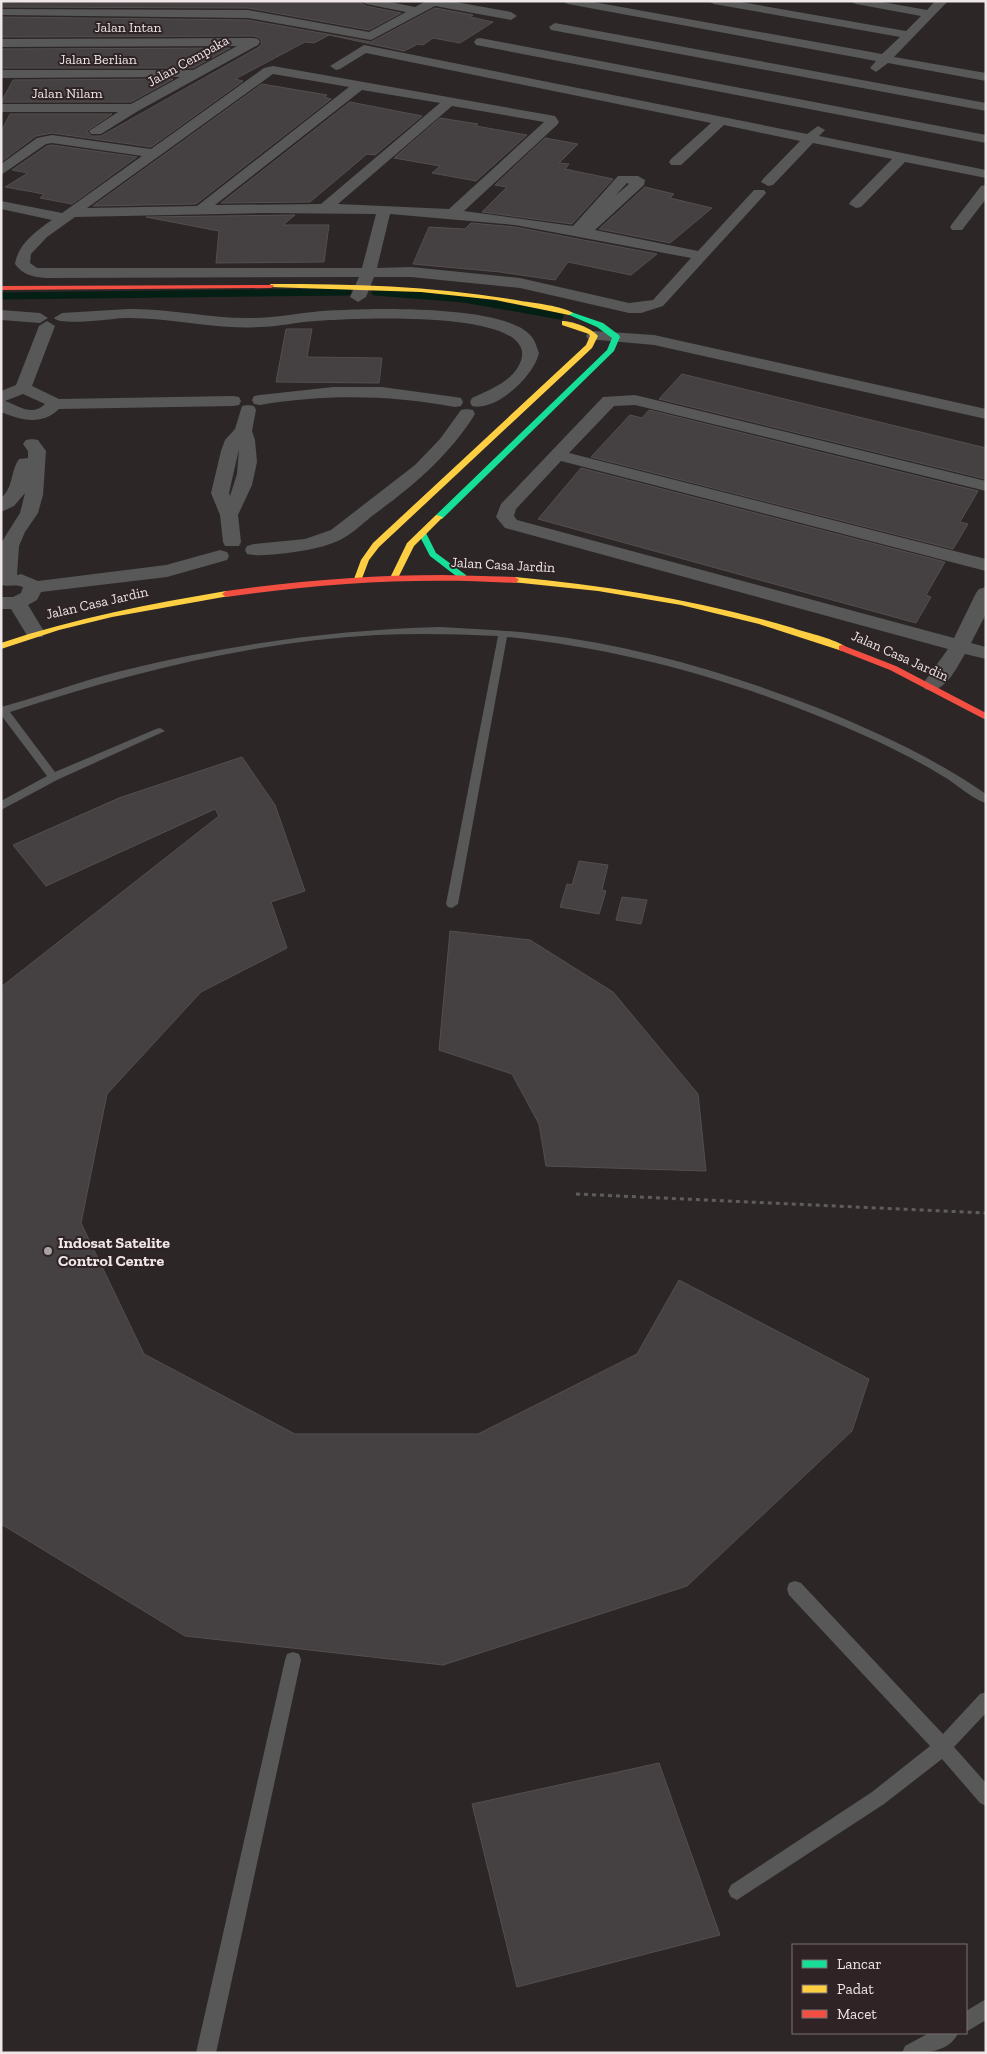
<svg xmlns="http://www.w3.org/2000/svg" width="987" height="2054" font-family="'Zilla Slab',serif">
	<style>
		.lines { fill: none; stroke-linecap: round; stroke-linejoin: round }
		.stream { stroke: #041f13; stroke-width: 7 }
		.building { fill: #454041; stroke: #544f4f }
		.path { stroke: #5e5d5d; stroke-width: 3; stroke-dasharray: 4 4; stroke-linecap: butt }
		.lane { fill: #575857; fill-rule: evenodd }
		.street { fill: #575857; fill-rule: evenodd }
		.fast { fill: #16e098; fill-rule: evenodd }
		.slow { fill: #ffcf43; fill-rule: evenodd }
		.jam { fill: #f24e42; fill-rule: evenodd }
		.poi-dot { fill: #aaa3a4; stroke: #2f2325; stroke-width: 2 }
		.labels { text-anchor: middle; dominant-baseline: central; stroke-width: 4; stroke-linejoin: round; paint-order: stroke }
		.far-street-label { font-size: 14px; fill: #eee6e7; stroke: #2f2325 }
		.poi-label { font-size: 16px; font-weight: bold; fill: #eee6e7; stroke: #2f2325; text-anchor: start }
	</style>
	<rect width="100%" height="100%" fill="#2c2627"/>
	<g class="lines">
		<g class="stream">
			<polyline points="375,292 464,299 560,316"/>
			<polyline points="1,296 348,292"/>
		</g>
	</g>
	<g class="building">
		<polygon points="1,1 358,1 366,6 401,13 369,30 248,8 1,7"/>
		<polygon points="435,8 473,15 470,17 493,22 460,43 433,38 423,45 418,44 404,51 329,35 314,43 305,42 235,79 243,81 151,147 52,133 36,136 1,162 1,132 10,114 112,114 87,131 91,136 101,136 259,47 262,43 260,38 254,36 1,37 1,17 248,20 371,42"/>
		<polygon points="230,48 193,68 1,68 1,49"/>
		<polygon points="173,79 131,102 1,102 13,80"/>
		<polygon points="262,84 327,95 324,97 331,99 196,204 93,206"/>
		<polygon points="350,102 422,116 375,155 367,154 310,202 221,203"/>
		<polygon points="440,118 478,124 476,126 527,135 476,181 432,173 440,166 394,158"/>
		<polygon points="545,138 578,144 559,163 569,164 565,169 613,179 572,224 482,212 507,187 495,185"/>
		<polygon points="52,145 137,157 72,204 40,198 44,194 5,187 28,173 12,170 47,146"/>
		<polygon points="645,187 674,194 670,198 712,208 670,243 599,229"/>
		<polygon points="295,215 283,225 329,225 324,262 216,263 219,231 146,217"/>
		<polygon points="471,223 515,227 657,254 631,275 568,262 555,280 500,272 413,264 429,227 465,229"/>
		<polygon points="286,329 312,329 307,357 382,358 379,383 276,382"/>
		<polygon points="682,374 986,448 986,477 985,479 659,399"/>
		<polygon points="649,410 978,491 960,522 968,524 953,549 591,457 630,415 642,418"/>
		<polygon points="581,468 945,562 926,595 931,597 916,623 538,519"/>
		<polygon points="242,757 275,805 305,891 271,902 287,948 201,992 107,1094 81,1223 144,1354 295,1434 478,1434 637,1354 679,1280 869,1379 852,1431 687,1586 443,1665 185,1636 1,1524 1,987 219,816 215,809 46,886 13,845 119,798"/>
		<polygon points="579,861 608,865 602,890 606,891 599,914 560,907 567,884 572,885"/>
		<polygon points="622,897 647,900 641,924 616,920"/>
		<polygon points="450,931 530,940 613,992 698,1094 706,1171 546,1166 539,1124 512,1074 439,1050"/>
		<polygon points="659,1763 720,1935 517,1987 472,1804"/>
	</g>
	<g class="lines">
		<polyline class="path" points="576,1194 986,1213"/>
		<g class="lane">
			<path d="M 440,627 C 473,629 505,630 538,634 C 634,645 728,673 818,708 C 877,732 934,758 986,794 L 986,803 C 972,799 954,782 941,775 C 918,761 894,749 870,738 C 755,686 633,650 507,637 L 458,904 L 452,908 L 448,907 L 446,904 L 498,636 C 457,634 417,633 376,635 C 251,642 129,673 10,712 L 55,772 L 156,729 L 160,728 L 165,731 L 57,780 L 1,810 L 1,801 L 47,776 L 1,715 L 1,707 C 41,696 81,681 121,671 C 227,645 330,630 440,627 Z"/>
			<polygon points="795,1581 801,1583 943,1734 980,1694 986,1692 986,1713 954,1747 986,1783 986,1806 980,1803 942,1759 884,1804 737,1900 731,1897 728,1891 731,1885 872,1792 930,1746 789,1595 787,1589 789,1583"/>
			<polygon points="293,1652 299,1654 301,1660 216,2053 196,2053 285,1660 287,1654"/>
			<polygon points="986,1999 986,2020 966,2032 966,2011"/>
			<path d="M 929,2033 L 958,2033 C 949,2054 921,2053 902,2053 L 905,2046 Z"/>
		</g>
		<g class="street">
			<polygon points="360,1 385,1 415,7 426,1 450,1 511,12 517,16 511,20 435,6 371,40 248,18 1,15 1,9 248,10 369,32 406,12 366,4"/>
			<polygon points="562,1 588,1 882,54 900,37 714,4 708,1 735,1 906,31 921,16 856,4 850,1 877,1 927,10 935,1 948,1 894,57 986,73 986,81 888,63 876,72 870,68 876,61 568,4"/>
			<polygon points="555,23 986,103 986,111 551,30 549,27"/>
			<polygon points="254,38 258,39 260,42 258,45 138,111 101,134 91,134 89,131 118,112 1,112 1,104 131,104 180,77 1,78 1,70 193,70 237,46 1,47 1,39"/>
			<polygon points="480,38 986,135 986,143 476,45 474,42 476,39"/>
			<polygon points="364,45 807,134 818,126 825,130 819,136 986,170 986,178 905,162 861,207 856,208 849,204 851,201 892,159 813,143 773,185 768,186 761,182 763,179 800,141 724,125 681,165 671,165 669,162 671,159 711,123 366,53 340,69 336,70 330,66"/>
			<path d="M 273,66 L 555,116 L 559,122 L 557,125 L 464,211 L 573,226 L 618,176 L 638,176 L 645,180 L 644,185 L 595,230 L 698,251 L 754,190 L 764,190 L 766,193 L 663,306 L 641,313 L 629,313 L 520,288 L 411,277 L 374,277 L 366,297 L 358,302 L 350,297 L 359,277 L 46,278 C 33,277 23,275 15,264 C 18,244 36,231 52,220 L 1,209 L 1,201 L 62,213 L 142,156 L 52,143 L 46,144 L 1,175 L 1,164 L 37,138 L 52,135 L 151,149 L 264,68 ZM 273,74 L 349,87 L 197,206 L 87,208 ZM 362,90 L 440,103 L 321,204 L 215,205 ZM 452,106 L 544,122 L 449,209 L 338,204 ZM 627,183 L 629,184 L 615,196 ZM 262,213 L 376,214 L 362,268 L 37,268 L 30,263 L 31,254 L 47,237 L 75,217 ZM 390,214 L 515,225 L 691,258 L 653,300 L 629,303 L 520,278 L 411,267 L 377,268 Z"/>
			<polygon points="986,185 986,199 962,230 952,230 950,227 952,224 981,186"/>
			<path d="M 128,309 C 170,308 211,319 253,318 C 273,318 293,314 313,312 C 354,308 505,303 531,336 C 535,340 537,348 539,353 C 534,376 496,412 472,406 L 470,402 L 472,398 C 488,390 512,382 520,363 C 545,307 344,319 316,321 C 297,322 278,327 259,327 C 215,330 170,317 124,318 C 111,319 60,326 54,318 L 62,313 Z"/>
			<polygon points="1,310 40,313 48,318 40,323 1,320"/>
			<path d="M 47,321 L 55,326 L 32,386 L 59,399 L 233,396 L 239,397 L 241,401 L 239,405 L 233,406 L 59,409 C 42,426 20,420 1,412 L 1,391 L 16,385 L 39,326 ZM 23,394 L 45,404 C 32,417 19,406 5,401 Z"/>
			<polygon points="594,331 654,335 986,409 986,419 654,345 588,339 586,336 588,333"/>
			<path d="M 333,387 L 382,387 L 455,397 L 461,398 L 463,402 L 461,406 L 455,407 C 389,395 326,394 260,405 L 254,404 L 252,400 L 254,396 L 260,395 Z"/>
			<path d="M 635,395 L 986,481 L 986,491 L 635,405 L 614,406 L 569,453 L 986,559 L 986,571 L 561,461 L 516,509 L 514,516 L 517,520 L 954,638 L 976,593 L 979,589 L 986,587 L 986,614 L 971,643 L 986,647 L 986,659 L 965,654 C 956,668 945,695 925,689 L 922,685 L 948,649 L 505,528 L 496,517 L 501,504 L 603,397 Z"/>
			<path d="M 248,405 L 254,406 L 256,410 L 252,431 L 255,440 L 257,462 L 252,485 L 238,515 L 241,542 L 239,546 L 225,546 L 223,542 L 220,515 L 211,493 L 221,451 L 225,440 L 235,429 L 242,406 ZM 239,449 L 237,474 L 230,496 L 229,493 Z"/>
			<path d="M 467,409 L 473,410 L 475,414 C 449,456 412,487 372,516 C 361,525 351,535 338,541 C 319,549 298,552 278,554 C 268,555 257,556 247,554 L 245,550 L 247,546 L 254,544 L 305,539 L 331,530 L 415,465 L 440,439 L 461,410 Z"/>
			<path d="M 32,439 L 38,440 L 46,451 L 43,495 L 38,513 L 25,532 L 19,546 L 17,575 L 21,574 L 38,581 L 166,565 L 220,550 L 227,552 L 229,556 L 227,560 L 167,577 L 41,592 L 37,600 L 28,605 L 45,633 L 42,637 L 28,637 L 11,609 L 1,609 L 1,597 L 13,597 L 21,593 L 23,587 C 15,584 10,587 1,585 L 1,543 L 20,513 L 25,493 L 14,506 L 1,512 L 1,498 C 14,487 10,472 19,459 L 28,458 L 28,451 L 23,444 L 26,440 Z"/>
		</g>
		<g class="fast">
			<polygon points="567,312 571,312 603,323 619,335 620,337 614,351 442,519 436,519 436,515 607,350 612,338 597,327 567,314"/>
			<polygon points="419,531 425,531 436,553 466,575 466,579 460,579 430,556 418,533"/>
		</g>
		<g class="slow">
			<path d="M 271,284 C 355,284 438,286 521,301 C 535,303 562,306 573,313 L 569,315 L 496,300 L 421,292 L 269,287 L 268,286 Z"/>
			<path d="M 562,321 C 572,321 592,328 598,336 L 592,348 L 379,547 L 369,560 L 361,581 L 355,581 L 354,579 L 361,560 L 373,543 L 586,345 L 590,336 L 589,334 L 562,325 Z"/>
			<polygon points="436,515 443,517 414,546 397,580 391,580 390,578 407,543"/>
			<path d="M 515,577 C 610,586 702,601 793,628 C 807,633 837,639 847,648 L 842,651 L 839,650 L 759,624 L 681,605 L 598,591 L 512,582 L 512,578 Z"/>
			<path d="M 226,591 L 229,592 L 229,596 L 112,617 L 59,630 L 1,649 L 1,643 C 75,618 150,604 226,591 Z"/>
		</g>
		<g class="jam">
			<polygon points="273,285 274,286 271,288 1,290 1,286"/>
			<path d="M 443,575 L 515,577 L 519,580 L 515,583 C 418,577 322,583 226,597 L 222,594 L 226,591 C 298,581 370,575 443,575 Z"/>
			<polygon points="842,645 896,666 986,713 986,720 890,670 839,650 839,646"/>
		</g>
	</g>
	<circle class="poi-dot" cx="48" cy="1251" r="5"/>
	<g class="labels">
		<g class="far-street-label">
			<text x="128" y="27">Jalan Intan</text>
			<text x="98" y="59">Jalan Berlian</text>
			<text transform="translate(188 61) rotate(-29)">Jalan Cempaka</text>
			<text x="67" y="93">Jalan Nilam</text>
			<text transform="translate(503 565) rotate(3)">Jalan Casa Jardin</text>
			<text transform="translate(97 603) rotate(-13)">Jalan Casa Jardin</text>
			<text transform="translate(900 656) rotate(24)">Jalan Casa Jardin</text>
		</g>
		<g class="poi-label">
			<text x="58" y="1242">Indosat Satelite<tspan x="58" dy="18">Control Centre</tspan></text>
		</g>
	</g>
	<rect width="987" height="2054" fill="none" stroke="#eee6e7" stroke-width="5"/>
	<rect x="792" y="1944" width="175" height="90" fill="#2f2325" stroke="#7b7173"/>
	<rect x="802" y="1960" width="25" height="8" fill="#16e098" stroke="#7b7173"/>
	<text x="837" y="1969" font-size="15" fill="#eee6e7">Lancar</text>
	<rect x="802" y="1985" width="25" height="8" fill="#ffcf43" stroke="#7b7173"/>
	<text x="837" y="1994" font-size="15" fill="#eee6e7">Padat</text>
	<rect x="802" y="2010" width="25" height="8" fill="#f24e42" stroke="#7b7173"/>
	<text x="837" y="2019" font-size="15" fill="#eee6e7">Macet</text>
</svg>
